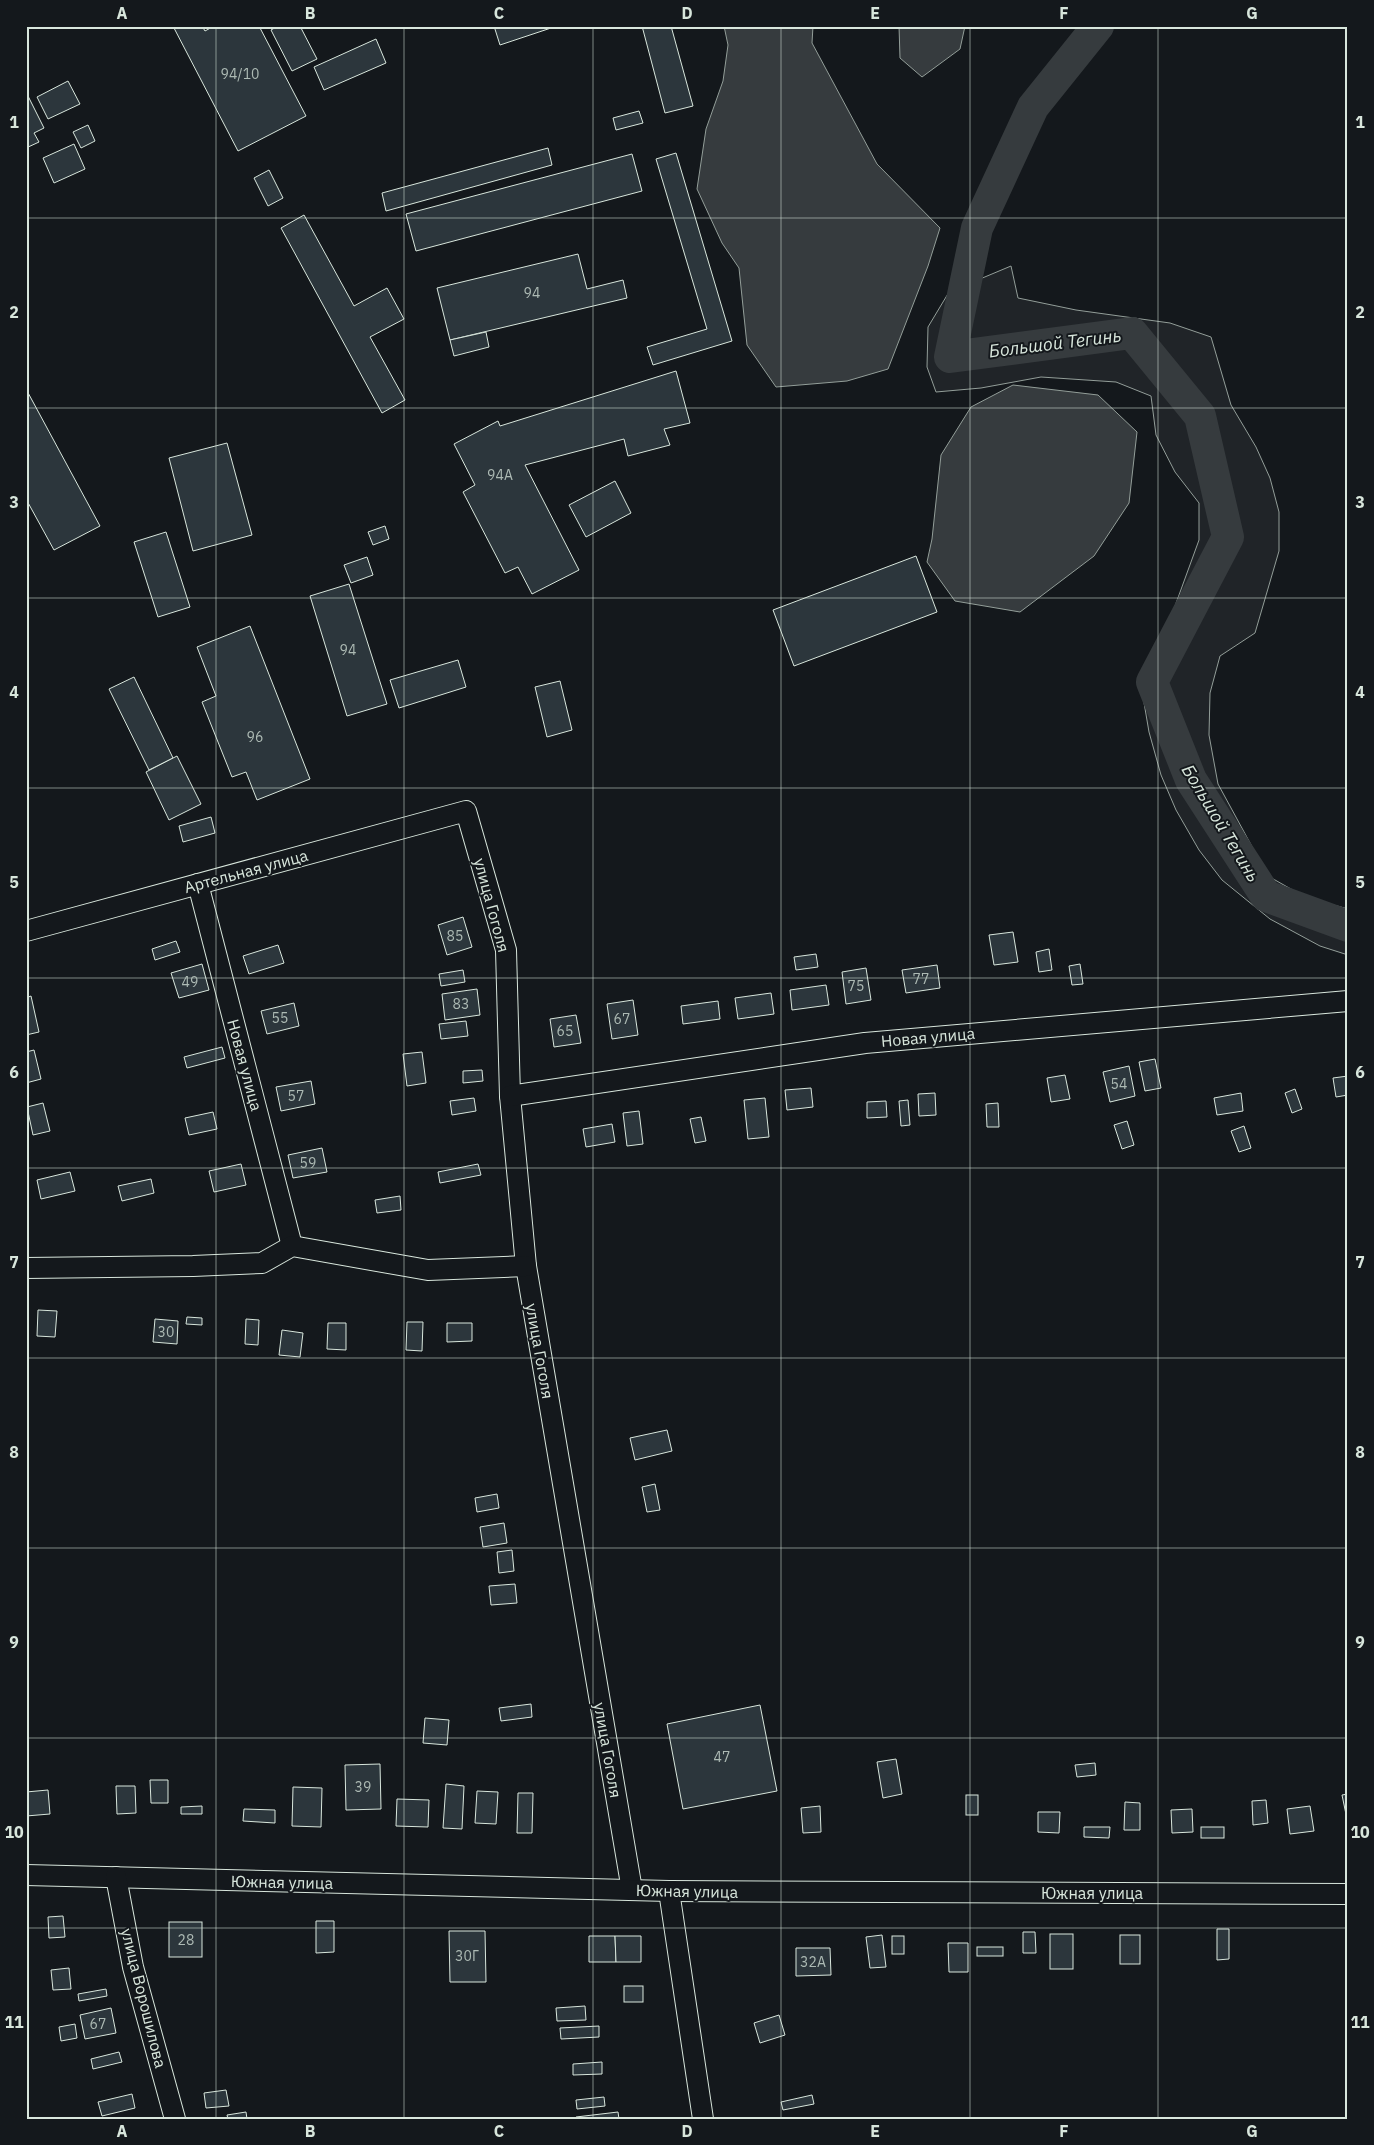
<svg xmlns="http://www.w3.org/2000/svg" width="1374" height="2145" font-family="'IBM Plex Sans',sans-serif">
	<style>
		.green { fill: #202428; stroke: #939e99 }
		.water { fill: #363b3e; stroke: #939e99 }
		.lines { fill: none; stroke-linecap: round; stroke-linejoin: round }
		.river { stroke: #363b3e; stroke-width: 32 }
		.building { fill: #2c363c; stroke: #d8e6dc }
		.minor-casing { stroke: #d8e6dc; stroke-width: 22 }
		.minor { stroke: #14181c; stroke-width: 20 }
		.grid { fill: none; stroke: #d8e6dc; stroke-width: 1; stroke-opacity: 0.55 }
		.labels { text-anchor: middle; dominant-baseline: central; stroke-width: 4; stroke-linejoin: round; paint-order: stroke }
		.number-label { font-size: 14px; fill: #adbab4 }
		.street-label { font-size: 16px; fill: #d8e6dc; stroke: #14181c }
		.water-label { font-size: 18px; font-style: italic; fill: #d8e6dc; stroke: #14181c }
		.neatline { fill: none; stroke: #d8e6dc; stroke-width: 2 }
		.grid-label { font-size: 16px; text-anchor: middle; font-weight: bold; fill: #d8e6dc }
	</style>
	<rect width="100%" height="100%" fill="#14181c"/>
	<polygon class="green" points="1011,266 1018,298 1076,310 1170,323 1211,337 1231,405 1256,447 1270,478 1279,512 1279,551 1255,633 1220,656 1210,693 1209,735 1218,784 1268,876 1305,897 1348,909 1348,955 1320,946 1270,919 1222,880 1199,850 1176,810 1161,775 1149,732 1142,691 1148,659 1167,628 1199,540 1199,503 1175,472 1156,435 1151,396 1116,382 1041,377 981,388 936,392 927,367 928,327 949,292"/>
	<g class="water">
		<polygon points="724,26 813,26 812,43 877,164 940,228 928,266 888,369 847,381 776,387 747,345 739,268 722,243 697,189 706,129 723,81 728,45"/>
		<polygon points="899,26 965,26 960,49 922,77 900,58"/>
		<polygon points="1013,385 1098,395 1137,432 1129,503 1094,556 1020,612 955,601 927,562 932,539 941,455 971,407"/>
	</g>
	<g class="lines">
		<polyline class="river" points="1098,26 1033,107 977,228 950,357 1132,333 1200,416 1228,537 1152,682 1191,780 1266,896 1348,926"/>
	</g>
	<g class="building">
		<polygon points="178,26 202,26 205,31 214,26 259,26 306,116 238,151 174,28"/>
		<polygon points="278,26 300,26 317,59 292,71 271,30"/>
		<polygon points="494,26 557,26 500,45"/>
		<polygon points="642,26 671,26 693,106 665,113"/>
		<polygon points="376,39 386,63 324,90 314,67"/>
		<polygon points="68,81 80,104 48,119 37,97"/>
		<polygon points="26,92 44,128 34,133 39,142 26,148"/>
		<polygon points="639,111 643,123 616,130 613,118"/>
		<polygon points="88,125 95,141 81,148 73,132"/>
		<polygon points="74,144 85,169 54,183 43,158"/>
		<polygon points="548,148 552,165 386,211 382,193"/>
		<polygon points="676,153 732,341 653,365 647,347 707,329 656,159"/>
		<polygon points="632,154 642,191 416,251 406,214"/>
		<polygon points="269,170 283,198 268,206 254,178"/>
		<polygon points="304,215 354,306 387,288 404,319 370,337 405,400 382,413 281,228"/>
		<polygon points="578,254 587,289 623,280 627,298 450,340 437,288"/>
		<polygon points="486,332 489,347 454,356 450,340"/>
		<polygon points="676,371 690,423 664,429 670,445 628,456 624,439 525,465 579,570 532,594 518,567 505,573 463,492 475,485 454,444 498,421 500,426"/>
		<polygon points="26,389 100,526 54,550 26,499"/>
		<polygon points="227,443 252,535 193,551 169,458"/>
		<polygon points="615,481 631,513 586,537 569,505"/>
		<polygon points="385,526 389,539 373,545 368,532"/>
		<polygon points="166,532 190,607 158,617 134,542"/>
		<polygon points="916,556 937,612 794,666 773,610"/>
		<polygon points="367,557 373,575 351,583 344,565"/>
		<polygon points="349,584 387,704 347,716 310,596"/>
		<polygon points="250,626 310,779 257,800 246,772 232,777 202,702 216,696 197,647"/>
		<polygon points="458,660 466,687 399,708 390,680"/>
		<polygon points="134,677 173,758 149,770 109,689"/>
		<polygon points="560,681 572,730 547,737 535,687"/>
		<polygon points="177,756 201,804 169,820 146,772"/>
		<polygon points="211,817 215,833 183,842 179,826"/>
		<polygon points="463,917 472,947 447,955 438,925"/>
		<polygon points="1013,932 1018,962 994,965 989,935"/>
		<polygon points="176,941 180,952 155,960 152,949"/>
		<polygon points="278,945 284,963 249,974 243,956"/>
		<polygon points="1049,949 1052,970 1039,972 1036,952"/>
		<polygon points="816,954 818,967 796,970 794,957"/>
		<polygon points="202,964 209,990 179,998 171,973"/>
		<polygon points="1080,964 1083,984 1072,985 1069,966"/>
		<polygon points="937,965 940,988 906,993 902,970"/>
		<polygon points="866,968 871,1000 846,1004 842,972"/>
		<polygon points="463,970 465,982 441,986 439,974"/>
		<polygon points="826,985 829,1005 792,1010 790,990"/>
		<polygon points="477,989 480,1015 445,1020 442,994"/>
		<polygon points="771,993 774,1014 738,1019 735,998"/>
		<polygon points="31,996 39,1032 26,1035 26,998"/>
		<polygon points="633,1000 638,1035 612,1039 607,1004"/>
		<polygon points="718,1001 720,1019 683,1024 681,1006"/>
		<polygon points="294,1003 299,1026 267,1034 261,1011"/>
		<polygon points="576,1015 581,1043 554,1047 550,1019"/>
		<polygon points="466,1021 468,1036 441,1039 439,1024"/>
		<polygon points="222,1047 225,1058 187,1068 184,1057"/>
		<polygon points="34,1050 41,1079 26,1083 26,1052"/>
		<polygon points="422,1052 426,1083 407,1086 403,1054"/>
		<polygon points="1155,1059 1161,1088 1145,1091 1139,1062"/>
		<polygon points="1129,1066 1135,1096 1110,1102 1103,1072"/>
		<polygon points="482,1070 483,1081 463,1083 463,1071"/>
		<polygon points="1065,1075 1070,1099 1051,1102 1047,1078"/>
		<polygon points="1348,1076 1348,1095 1336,1097 1333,1078"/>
		<polygon points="311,1081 315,1104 281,1111 276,1087"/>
		<polygon points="811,1088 813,1107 787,1110 785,1090"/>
		<polygon points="1295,1089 1302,1109 1292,1113 1285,1093"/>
		<polygon points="935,1093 936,1115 919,1116 918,1094"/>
		<polygon points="1241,1093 1243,1111 1217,1115 1214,1098"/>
		<polygon points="474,1098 476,1111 452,1115 450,1101"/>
		<polygon points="765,1098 769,1137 748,1139 744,1100"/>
		<polygon points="908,1100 910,1125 901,1126 899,1101"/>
		<polygon points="886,1101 887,1117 867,1118 867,1102"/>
		<polygon points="43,1103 50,1131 33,1135 27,1107"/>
		<polygon points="998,1103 999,1127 987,1127 986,1104"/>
		<polygon points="639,1111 643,1144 627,1146 623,1113"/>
		<polygon points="213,1112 217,1129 189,1135 185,1118"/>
		<polygon points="701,1117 706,1141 695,1143 690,1119"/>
		<polygon points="1127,1121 1134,1145 1122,1149 1114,1125"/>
		<polygon points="612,1124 615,1142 586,1147 583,1129"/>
		<polygon points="1244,1126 1251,1148 1239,1152 1231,1131"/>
		<polygon points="322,1148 327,1172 293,1178 288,1155"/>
		<polygon points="241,1164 246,1185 214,1192 209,1171"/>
		<polygon points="478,1164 481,1175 440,1183 438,1172"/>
		<polygon points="70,1172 75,1191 41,1199 37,1180"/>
		<polygon points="151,1179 154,1193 122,1201 118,1186"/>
		<polygon points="400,1196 401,1210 377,1213 375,1200"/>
		<polygon points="38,1310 57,1311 55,1337 37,1336"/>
		<polygon points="187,1317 202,1318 202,1325 186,1324"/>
		<polygon points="155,1319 178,1321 177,1344 153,1342"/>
		<polygon points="246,1319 259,1320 258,1345 245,1344"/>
		<polygon points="407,1322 423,1322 422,1351 406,1350"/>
		<polygon points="328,1323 346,1323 346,1350 327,1349"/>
		<polygon points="447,1323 472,1323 472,1341 447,1342"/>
		<polygon points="282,1330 303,1333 300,1357 279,1355"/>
		<polygon points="667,1430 672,1451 635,1460 630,1438"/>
		<polygon points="655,1484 660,1510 647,1512 642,1487"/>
		<polygon points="497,1494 499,1508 477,1512 475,1498"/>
		<polygon points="504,1523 507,1543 483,1547 480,1527"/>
		<polygon points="512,1550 514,1571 499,1573 497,1552"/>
		<polygon points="515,1584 517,1603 491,1605 489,1586"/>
		<polygon points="531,1704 532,1717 501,1721 499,1708"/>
		<polygon points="760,1705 777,1791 683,1809 667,1724"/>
		<polygon points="425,1718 449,1720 447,1745 423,1743"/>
		<polygon points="896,1759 902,1794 883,1798 877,1762"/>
		<polygon points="1095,1763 1096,1775 1077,1777 1075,1765"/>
		<polygon points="380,1764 381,1809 346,1810 345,1765"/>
		<polygon points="150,1780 168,1780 168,1803 151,1803"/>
		<polygon points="446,1784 464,1786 462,1829 443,1828"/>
		<polygon points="116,1786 135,1786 136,1813 117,1814"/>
		<polygon points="293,1787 322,1788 321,1827 292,1826"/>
		<polygon points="48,1790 50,1814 26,1816 26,1792"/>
		<polygon points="477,1791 498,1792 496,1824 475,1823"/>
		<polygon points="518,1793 533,1793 532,1833 517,1833"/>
		<polygon points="1348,1794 1348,1824 1342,1795"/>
		<rect x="966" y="1795" width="12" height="20"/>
		<polygon points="397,1799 429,1800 428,1827 396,1826"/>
		<polygon points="1266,1800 1268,1823 1253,1825 1252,1801"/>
		<polygon points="1125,1802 1140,1803 1140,1830 1124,1830"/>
		<polygon points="202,1806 202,1814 181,1814 181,1807"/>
		<polygon points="820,1806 821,1832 803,1833 801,1808"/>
		<polygon points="1310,1806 1314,1831 1290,1834 1287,1809"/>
		<polygon points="244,1809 275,1810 275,1823 243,1821"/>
		<polygon points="1192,1809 1193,1832 1172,1833 1171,1810"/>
		<polygon points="1038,1812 1060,1812 1059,1833 1038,1832"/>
		<polygon points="1084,1827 1110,1827 1109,1838 1084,1837"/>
		<rect x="1201" y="1827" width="23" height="11"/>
		<polygon points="63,1916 65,1937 49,1938 48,1917"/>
		<polygon points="316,1921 334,1921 334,1952 316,1953"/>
		<rect x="169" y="1922" width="33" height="35"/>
		<polygon points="1217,1929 1229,1929 1229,1959 1217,1960"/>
		<polygon points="449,1931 485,1931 486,1982 450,1982"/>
		<polygon points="1023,1932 1035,1932 1036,1953 1023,1953"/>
		<rect x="1050" y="1934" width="23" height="35"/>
		<polygon points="882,1935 886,1967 870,1968 866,1937"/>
		<rect x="1120" y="1935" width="20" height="29"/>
		<polygon points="589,1936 615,1936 616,1962 589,1962"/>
		<polygon points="615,1936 641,1936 641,1962 616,1962"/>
		<rect x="892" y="1936" width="12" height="18"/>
		<polygon points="948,1943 968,1943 968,1972 949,1972"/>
		<rect x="977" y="1947" width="26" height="9"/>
		<polygon points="796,1948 830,1948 831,1975 796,1976"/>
		<polygon points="69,1968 71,1989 53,1990 51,1970"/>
		<rect x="624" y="1986" width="19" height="16"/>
		<polygon points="106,1989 107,1996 79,2001 78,1994"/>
		<polygon points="585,2006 586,2020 557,2021 556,2008"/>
		<polygon points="111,2008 116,2033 85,2039 80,2015"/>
		<polygon points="779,2015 785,2035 760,2043 754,2023"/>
		<polygon points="75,2024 77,2038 61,2041 59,2027"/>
		<polygon points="599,2026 599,2037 561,2039 560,2028"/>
		<polygon points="119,2052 122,2062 93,2069 91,2059"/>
		<polygon points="602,2062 602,2074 573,2075 573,2064"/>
		<polygon points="226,2090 229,2106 206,2108 204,2093"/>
		<polygon points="132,2094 135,2108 102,2116 98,2102"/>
		<polygon points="812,2095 814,2104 783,2110 781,2102"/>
		<polygon points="604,2097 605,2106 577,2109 576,2100"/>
		<polygon points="246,2112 247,2119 228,2119 227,2115"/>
		<polygon points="618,2112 619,2119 577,2119 576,2117"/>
	</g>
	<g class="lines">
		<defs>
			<g id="minor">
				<polyline points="198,884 292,1246"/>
				<polyline points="26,931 466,811 506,950 510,1096 526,1266 632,1890"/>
				<polyline points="510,1096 865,1043 1348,1001"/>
				<polyline points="26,1268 193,1266 262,1263 292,1246 428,1270 526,1266"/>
				<polyline points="26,1875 669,1891 1348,1894"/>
				<polyline points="116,1877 133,1967 175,2119"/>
				<polyline points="669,1891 703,2119"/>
			</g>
		</defs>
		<use href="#minor" class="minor-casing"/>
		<use href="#minor" class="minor"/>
	</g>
	<path class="grid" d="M 216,26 L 216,2119M 404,26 L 404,2119M 593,26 L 593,2119M 781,26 L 781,2119M 970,26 L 970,2119M 1158,26 L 1158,2119M 26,218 L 1348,218M 26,408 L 1348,408M 26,598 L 1348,598M 26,788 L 1348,788M 26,978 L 1348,978M 26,1168 L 1348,1168M 26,1358 L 1348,1358M 26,1548 L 1348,1548M 26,1738 L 1348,1738M 26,1928 L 1348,1928"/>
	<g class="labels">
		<g class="number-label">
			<text x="240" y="74">94/10</text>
			<text x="532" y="293">94</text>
			<text x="500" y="475">94А</text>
			<text x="348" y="650">94</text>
			<text x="255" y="737">96</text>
			<text x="455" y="936">85</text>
			<text x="921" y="979">77</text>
			<text x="190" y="982">49</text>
			<text x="856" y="986">75</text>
			<text x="461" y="1004">83</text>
			<text x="280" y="1018">55</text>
			<text x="622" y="1019">67</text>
			<text x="565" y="1031">65</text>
			<text x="1119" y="1084">54</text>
			<text x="296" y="1096">57</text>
			<text x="308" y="1163">59</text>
			<text x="166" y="1332">30</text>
			<text x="722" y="1757">47</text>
			<text x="363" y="1787">39</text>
			<text x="186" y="1940">28</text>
			<text x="467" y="1956">30Г</text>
			<text x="813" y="1962">32А</text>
			<text x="98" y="2024">67</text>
		</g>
		<g class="street-label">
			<text transform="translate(246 871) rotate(-15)">Артельная улица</text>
			<text transform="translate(492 905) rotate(75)">улица Гоголя</text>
			<text transform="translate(928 1037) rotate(-5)">Новая улица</text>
			<text transform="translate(245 1065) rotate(75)">Новая улица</text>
			<text transform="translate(540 1351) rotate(80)">улица Гоголя</text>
			<text transform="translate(608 1750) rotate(80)">улица Гоголя</text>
			<text transform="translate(282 1882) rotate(1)">Южная улица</text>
			<text transform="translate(687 1891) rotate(1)">Южная улица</text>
			<text x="1092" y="1893">Южная улица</text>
			<text transform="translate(144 1998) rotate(76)">улица Ворошилова</text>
		</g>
		<g class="water-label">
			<text transform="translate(1055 343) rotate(-7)">Большой Тегинь</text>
			<text transform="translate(1221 823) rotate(59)">Большой Тегинь</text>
		</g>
	</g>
	<rect width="1374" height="2145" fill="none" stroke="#14181c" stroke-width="55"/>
	<rect x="28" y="28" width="1318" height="2090" class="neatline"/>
	<g class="grid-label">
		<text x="122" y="19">A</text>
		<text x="310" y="19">B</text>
		<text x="499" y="19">C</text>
		<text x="687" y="19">D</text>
		<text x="875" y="19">E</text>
		<text x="1064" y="19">F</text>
		<text x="1252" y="19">G</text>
		<text x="14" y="128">1</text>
		<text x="1360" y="128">1</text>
		<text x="14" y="318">2</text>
		<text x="1360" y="318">2</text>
		<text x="14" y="508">3</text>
		<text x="1360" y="508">3</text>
		<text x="14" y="698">4</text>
		<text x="1360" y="698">4</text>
		<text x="14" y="888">5</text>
		<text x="1360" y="888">5</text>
		<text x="14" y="1078">6</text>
		<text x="1360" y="1078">6</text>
		<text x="14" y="1268">7</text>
		<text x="1360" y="1268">7</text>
		<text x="14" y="1458">8</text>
		<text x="1360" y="1458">8</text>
		<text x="14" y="1648">9</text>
		<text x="1360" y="1648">9</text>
		<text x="14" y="1838">10</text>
		<text x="1360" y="1838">10</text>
		<text x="14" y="2028">11</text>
		<text x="1360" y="2028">11</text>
		<text x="122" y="2137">A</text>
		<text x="310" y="2137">B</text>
		<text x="499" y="2137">C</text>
		<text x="687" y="2137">D</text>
		<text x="875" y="2137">E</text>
		<text x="1064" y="2137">F</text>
		<text x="1252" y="2137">G</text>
	</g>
</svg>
